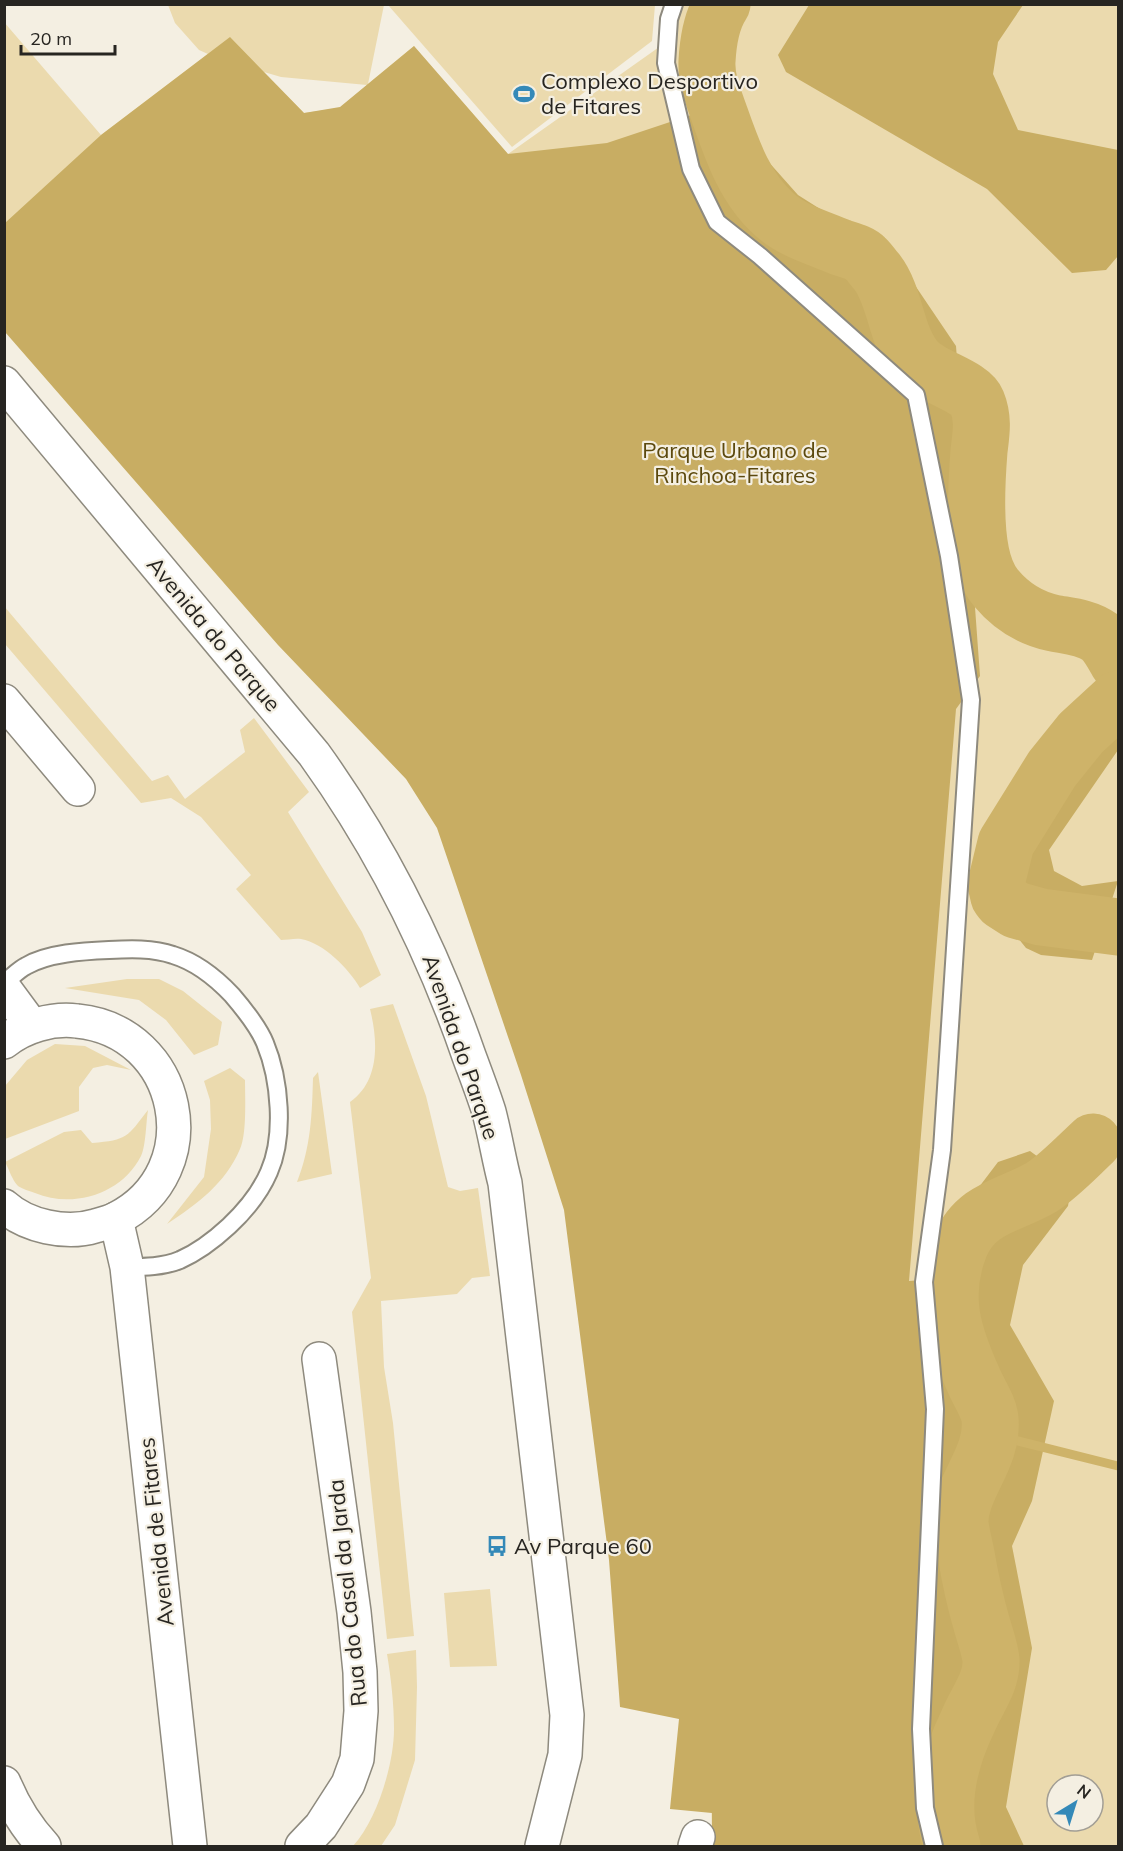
<svg xmlns="http://www.w3.org/2000/svg" width="1123" height="1851" font-family="Mulish,sans-serif">
	<style>
		.green { fill: #ebdaae; fill-rule: evenodd }
		.forest { fill: #c8ad63 }
		.lines { fill: none; stroke-linecap: round; stroke-linejoin: round }
		.stream { stroke: #ceb369; stroke-width: 9 }
		.river { stroke: #ceb369; stroke-width: 57 }
		.lane-casing { stroke: #8e8a7e; stroke-width: 20 }
		.street-casing { stroke: #8e8a7e; stroke-width: 36 }
		.lane { stroke: #fff; stroke-width: 16 }
		.street { stroke: #fff; stroke-width: 33 }
		.labels { text-anchor: middle; dominant-baseline: central; stroke-width: 4.5; stroke-linejoin: round; paint-order: stroke }
		.poi-label { font-size: 22px; fill: #272521; stroke: #f4efe2; text-anchor: start }
		.park-label { font-size: 22px; fill: #5c490e; stroke: #f4efe2 }
		.street-label { font-size: 22px; fill: #272521; stroke: #f4efe2 }
	</style>
	<rect width="100%" height="100%" fill="#f4efe2"/>
	<g class="green">
		<path d="M 168,5 L 384,5 L 368,84 L 414,46 L 508,154 L 662,45 L 666,5 L 1118,5 L 1118,1846 L 712,1846 L 710,1717 L 455,724 L 5,319 L 4,22 L 101,135 L 208,54 L 199,50 L 175,23 ZM 264,72 L 281,77 L 367,85 L 340,108 L 304,113 ZM 1057,1785 L 1093,1785 L 1093,1821 L 1057,1821 Z"/>
		<polygon points="388,5 655,5 652,41 512,147"/>
		<path d="M 4,606 L 152,781 L 168,775 L 185,799 L 245,752 L 240,730 L 254,718 L 309,792 L 288,812 L 362,932 L 381,975 L 360,988 C 349,969 324,943 301,939 C 295,938 287,940 281,940 L 236,889 L 251,875 L 201,817 L 171,798 L 141,803 L 5,644 Z"/>
		<polygon points="127,979 159,979 183,991 222,1022 218,1045 194,1055 166,1020 139,1000 65,988"/>
		<path d="M 393,1004 L 426,1096 L 448,1187 L 460,1191 L 478,1188 L 490,1276 L 472,1278 L 457,1294 L 381,1301 L 384,1367 L 393,1423 L 414,1636 L 387,1639 L 352,1312 L 371,1278 L 350,1102 C 380,1081 378,1041 370,1009 Z"/>
		<polygon points="55,1044 85,1046 131,1070 107,1065 93,1068 79,1087 79,1111 5,1139 5,1086 27,1060"/>
		<path d="M 230,1068 L 245,1080 C 245,1097 247,1134 240,1149 C 225,1184 197,1204 167,1224 L 204,1177 L 211,1129 L 210,1100 L 204,1081 Z"/>
		<path d="M 318,1072 L 332,1174 L 297,1182 C 311,1147 312,1114 313,1078 Z"/>
		<path d="M 148,1110 C 146,1122 146,1146 141,1156 C 122,1194 73,1209 35,1193 C 30,1191 22,1189 18,1186 C 12,1180 9,1169 5,1162 L 64,1132 L 81,1130 L 92,1143 C 128,1140 127,1137 148,1110 Z"/>
		<polygon points="490,1589 497,1666 450,1667 444,1593"/>
		<path d="M 416,1650 L 417,1687 L 415,1760 L 395,1825 L 381,1846 L 353,1846 C 377,1820 394,1764 394,1729 C 394,1704 391,1678 387,1654 Z"/>
	</g>
	<g class="forest">
		<polygon points="809,5 1023,5 998,42 993,74 1018,130 1118,150 1118,256 1106,270 1072,273 987,189 786,72 778,55"/>
		<polygon points="230,37 304,113 340,107 414,46 508,154 607,143 736,100 758,150 798,195 869,240 906,272 956,346 980,676 956,709 909,1281 934,1279 976,1191 998,1162 1030,1151 1072,1182 1068,1206 1023,1265 1010,1325 1054,1401 1032,1501 1012,1546 1032,1648 1006,1807 1024,1846 712,1846 712,1813 670,1809 679,1719 620,1707 609,1560 564,1210 521,1075 437,828 406,779 278,645 5,332 5,223 101,135"/>
		<polygon points="1066,724 1104,727 1118,739 1118,750 1049,850 1054,871 1082,886 1118,881 1092,960 1041,955 1026,948 1003,919 987,894 990,856"/>
	</g>
	<g class="lines">
		<polyline class="stream" points="990,1434 1118,1466"/>
		<g class="river">
			<path d="M 722,4 C 712,19 708,43 707,61 C 706,79 713,96 719,113 C 732,150 745,189 775,215 C 793,231 819,238 840,247 C 848,250 859,252 865,258 C 869,261 873,268 877,272 C 896,297 895,334 915,359 C 929,377 970,385 977,402 C 984,419 981,434 979,451 C 976,489 971,558 996,588 C 1011,606 1030,618 1053,623 C 1068,626 1086,627 1100,637 C 1108,644 1113,654 1118,663"/>
			<polyline points="1118,699 1081,733 1052,769 1006,843 996,884 999,897 1002,901 1016,910 1041,917 1118,927"/>
			<path d="M 952,1846 C 938,1804 950,1758 969,1719 C 977,1700 992,1682 991,1660 C 990,1649 985,1636 982,1625 C 975,1601 970,1578 966,1554 C 964,1544 961,1533 960,1523 C 959,1488 994,1458 990,1419 C 989,1407 979,1393 974,1381 C 953,1335 940,1296 960,1246 C 976,1207 1010,1206 1042,1187 C 1059,1176 1078,1156 1093,1142"/>
		</g>
		<defs>
			<g id="lane">
				<polyline points="674,4 669,19 666,63 691,169 717,222 760,256 916,395 949,556 971,700 942,1150 924,1282 935,1409 921,1729 925,1808 934,1846"/>
				<path d="M 4,983 C 11,978 18,970 26,966 C 48,953 84,951 109,950 C 129,949 153,948 173,955 C 196,962 215,977 232,995 C 244,1009 258,1026 265,1043 C 280,1079 285,1136 269,1172 C 260,1193 245,1211 229,1226 C 215,1239 198,1252 180,1260 C 163,1267 145,1267 127,1267"/>
			</g>
			<g id="street">
				<path d="M 4,383 L 314,754 C 381,847 432,949 469,1056 C 476,1075 483,1093 489,1112 C 495,1135 499,1160 505,1183 L 567,1715 L 565,1755 L 542,1846"/>
				<polyline points="4,701 78,789"/>
				<polyline points="4,988 32,1026"/>
				<path d="M 4,1042 C 24,1026 52,1018 77,1021 C 182,1031 211,1171 116,1219 C 110,1222 102,1224 95,1226 C 66,1235 26,1226 4,1206"/>
				<polyline points="116,1219 127,1267 190,1846"/>
				<path d="M 4,1783 C 14,1807 27,1828 44,1846"/>
				<polyline points="302,1846 321,1826 348,1784 357,1759 361,1711 360,1672 354,1612 319,1359"/>
				<polyline points="695,1846 698,1837"/>
			</g>
		</defs>
		<use href="#lane" class="lane-casing"/>
		<use href="#street" class="street-casing"/>
		<use href="#lane" class="lane"/>
		<use href="#street" class="street"/>
	</g>
	<defs>
		<symbol id="stadium-bare" viewBox="-9 -9 18 18"><path d="M0-5a6.5 5 0 1 0 0 10a6.5 5 0 1 0 0-10ZM-3.5-1.8h7v3.6h-7Z" fill="#3489b8" stroke="#f4efe2" stroke-width="2.5" paint-order="stroke"/></symbol>
		<symbol id="bus-bare" viewBox="-9 -9 18 18"><path d="M-5-6H5V4H4V6H2V4H-2V6H-4V4H-5ZM-3.5-4V0h7V-4ZM-3.5 1.2v1.5H-2V1.2ZM2 1.2v1.5H3.5V1.2Z" fill="#3489b8" stroke="#f4efe2" stroke-width="2.5" paint-order="stroke"/></symbol>
	</defs>
	<g fill-rule="evenodd">
		<use href="#stadium-bare" x="509" y="79" width="30" height="30"/>
		<use href="#bus-bare" x="482" y="1531" width="30" height="30"/>
	</g>
	<g class="labels">
		<g class="poi-label">
			<text x="541" y="81">Complexo Desportivo<tspan x="541" dy="25">de Fitares</tspan></text>
			<text x="514" y="1546">Av Parque 60</text>
		</g>
		<g class="park-label">
			<text x="735" y="450">Parque Urbano de<tspan x="735" dy="25">Rinchoa-Fitares</tspan></text>
		</g>
		<g class="street-label">
			<text transform="translate(214 634) rotate(50)">Avenida do Parque</text>
			<text transform="translate(461 1047) rotate(71)">Avenida do Parque</text>
			<text transform="translate(156 1532) rotate(-96)">Avenida de Fitares</text>
			<text transform="translate(347 1593) rotate(-96)">Rua do Casal da Jarda</text>
		</g>
	</g>
	<rect width="1123" height="1851" fill="none" stroke="#272521" stroke-width="12"/>
	<g transform="translate(1075 1803) rotate(38)"><circle r="28" fill="#f4efe2" stroke="#a29e95" stroke-width="1.5"/>
	<path d="M0-4.5L10 22L0 15L-10 22Z" fill="#3489b8"/>
	<text y="-9" font-size="16" font-weight="bold" text-anchor="middle" fill="#272521">N</text>
	</g>
	<path d="M21 45v9h94v-9" fill="none" stroke="#272521" stroke-width="3"/>
	<text x="30" y="45" font-size="18" fill="#272521" stroke="#f4efe2" stroke-width="4.5" paint-order="stroke">20 m</text>
</svg>
